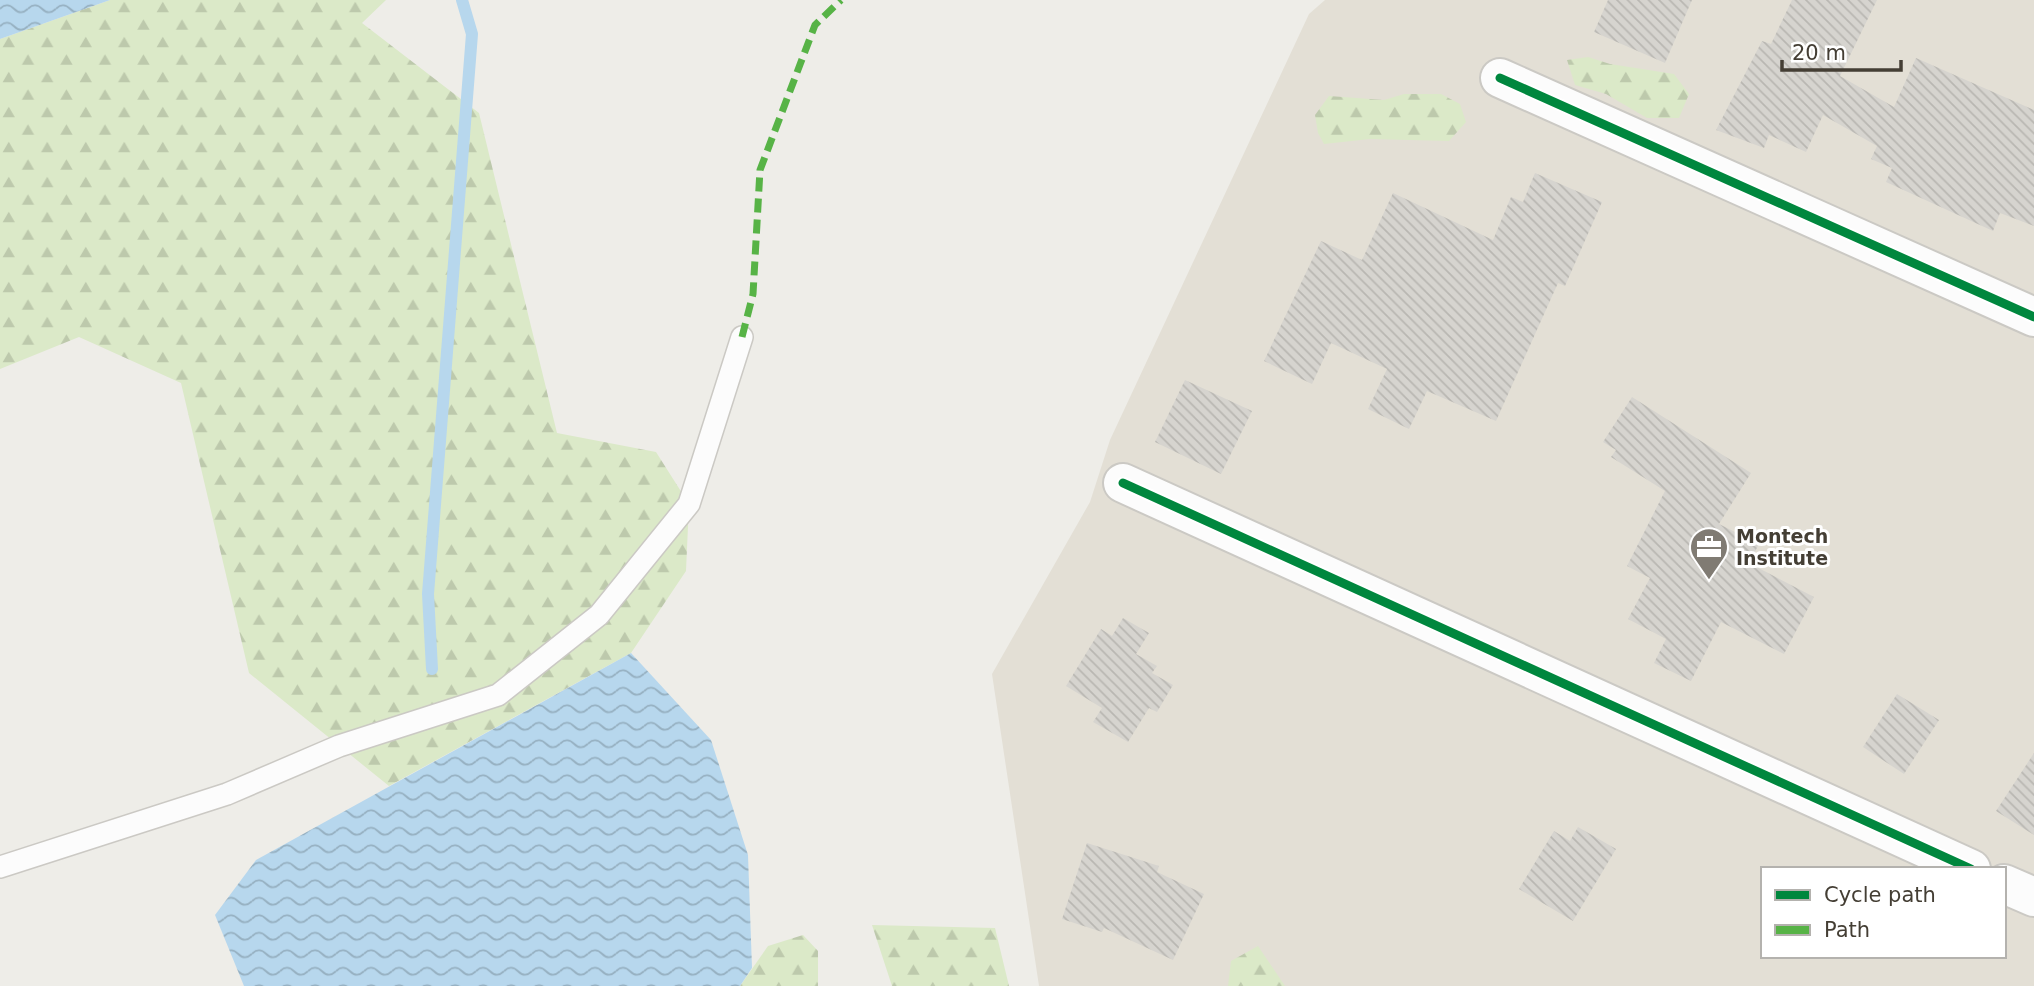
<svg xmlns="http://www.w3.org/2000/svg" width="2034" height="986" font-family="'DejaVu Sans',sans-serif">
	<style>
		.residential { fill: #e3dfd5; fill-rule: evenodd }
		.forest { fill: url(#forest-firs) }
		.water { fill: url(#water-waves) }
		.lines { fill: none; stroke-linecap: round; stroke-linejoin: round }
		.stream { stroke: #b7d7ed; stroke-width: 12 }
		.building { fill: url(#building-back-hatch) }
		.service-casing { stroke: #cbc9c4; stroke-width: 24 }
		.minor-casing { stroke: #cbc9c4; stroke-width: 42 }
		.service { stroke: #fcfcfc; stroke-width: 21 }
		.minor { stroke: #fcfcfc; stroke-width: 38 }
		.quiet { stroke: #57b346; stroke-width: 7; stroke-dasharray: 14 7; stroke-linecap: butt }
		.cycleway-casing { stroke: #fff; stroke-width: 13 }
		.cycleway { stroke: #00873e; stroke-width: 9 }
		.labels { text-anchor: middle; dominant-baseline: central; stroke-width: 6; stroke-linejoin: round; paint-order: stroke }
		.poi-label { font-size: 19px; font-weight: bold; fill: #443e34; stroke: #fff; text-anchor: start }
	</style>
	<defs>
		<pattern id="forest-firs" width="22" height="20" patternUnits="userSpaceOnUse" patternTransform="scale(1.75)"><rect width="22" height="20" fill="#dbe9c8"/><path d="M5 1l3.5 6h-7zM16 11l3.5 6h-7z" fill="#bdc9ac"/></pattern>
		<pattern id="water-waves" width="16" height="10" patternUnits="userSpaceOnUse" patternTransform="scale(1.75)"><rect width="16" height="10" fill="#b7d7ed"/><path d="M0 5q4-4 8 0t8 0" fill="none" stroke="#96b0c1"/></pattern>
		<pattern id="building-back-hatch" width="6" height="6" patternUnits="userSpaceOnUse" patternTransform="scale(1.75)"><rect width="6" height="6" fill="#d6d4cf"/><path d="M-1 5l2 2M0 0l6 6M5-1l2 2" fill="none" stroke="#b9b7b2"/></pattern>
	</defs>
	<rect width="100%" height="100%" fill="#eeede8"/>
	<path class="residential" d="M 1325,0 L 2034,0 L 2034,986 L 1039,986 L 992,674 L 1090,502 L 1110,440 L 1309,14 ZM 1763,869 L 2004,869 L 2004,956 L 1763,956 Z"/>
	<g class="forest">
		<polygon points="110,0 386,0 362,23 479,113 557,433 656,452 689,504 686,571 631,653 389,786 249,673 181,383 79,337 0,369 0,39"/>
		<polygon points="1588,57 1610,64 1674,74 1689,94 1679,118 1647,118 1606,94 1575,85 1567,60"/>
		<polygon points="1404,94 1441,94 1460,104 1466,122 1449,141 1370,139 1324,144 1318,133 1315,115 1329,96 1384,100"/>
		<polygon points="872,925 995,928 1009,986 892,986"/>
		<polygon points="803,935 818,951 818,986 740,986 768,946"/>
		<polygon points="1258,946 1285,986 1228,986 1231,961"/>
	</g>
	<g class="water">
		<polygon points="0,0 110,0 0,39"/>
		<polygon points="631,653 711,740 748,855 752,968 740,986 244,986 215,915 256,860"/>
	</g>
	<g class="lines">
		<polyline class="stream" points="432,669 428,594 472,34 462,0"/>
	</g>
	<g class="building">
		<polygon points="1608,0 1692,0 1665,63 1594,32"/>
		<polygon points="1792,0 1877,0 1840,76 1894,107 1916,58 2034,110 2034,226 2000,213 1993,231 1886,182 1892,168 1871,159 1877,146 1823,115 1806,152 1769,135 1764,148 1716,130 1762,41 1771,44"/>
		<polygon points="1535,173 1602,202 1565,286 1558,283 1496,421 1427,391 1409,429 1368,409 1387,369 1331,343 1312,384 1264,361 1321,241 1362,260 1393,193 1493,240 1511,197 1523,202"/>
		<polygon points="1185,380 1252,411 1221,474 1155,442"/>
		<polygon points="1632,397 1751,473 1719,524 1759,544 1749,563 1814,597 1784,654 1721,622 1691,681 1654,663 1666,639 1628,619 1650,578 1627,566 1665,491 1611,457 1616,450 1603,442"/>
		<polygon points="1123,618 1149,633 1136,654 1157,666 1152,673 1173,685 1157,712 1149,708 1128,742 1093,722 1102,708 1066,686 1101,629 1112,636"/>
		<polygon points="1897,694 1939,720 1904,774 1863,747"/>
		<polygon points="2034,753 2034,835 1996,811"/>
		<polygon points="1578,827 1616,849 1573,921 1519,889 1554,831 1570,841"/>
		<polygon points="1087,843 1159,866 1157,872 1204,894 1173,960 1104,928 1102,932 1062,919"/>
	</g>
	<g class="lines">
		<defs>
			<polyline id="service" points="0,867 227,794 339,746 498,695 599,615 689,504 742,337"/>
			<g id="minor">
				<polyline points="1500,78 2034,317"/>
				<polyline points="1123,483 1971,869"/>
				<polyline points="2004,884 2034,897"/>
			</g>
		</defs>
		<use href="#service" class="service-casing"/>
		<use href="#minor" class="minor-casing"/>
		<use href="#service" class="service"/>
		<use href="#minor" class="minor"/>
		<polyline class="quiet" points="742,337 753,294 760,170 815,25 841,0"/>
		<defs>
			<g id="cycleway">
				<polyline points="1500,78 2034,317"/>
				<polyline points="1123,483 1971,869"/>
			</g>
		</defs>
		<use href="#cycleway" class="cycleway-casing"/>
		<use href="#cycleway" class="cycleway"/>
	</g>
	<defs>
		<symbol id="office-pin" viewBox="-11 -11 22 30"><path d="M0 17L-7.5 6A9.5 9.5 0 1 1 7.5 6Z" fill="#807b73" stroke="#fff"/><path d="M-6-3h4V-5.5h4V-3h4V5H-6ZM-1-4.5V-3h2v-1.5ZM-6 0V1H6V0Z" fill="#fff"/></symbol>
	</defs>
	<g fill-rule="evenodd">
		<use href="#office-pin" x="1687" y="525" width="44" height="60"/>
	</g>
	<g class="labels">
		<g class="poi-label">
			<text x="1736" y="536">Montech<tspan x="1736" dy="22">Institute</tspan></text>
		</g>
	</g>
	<rect x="1761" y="867" width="245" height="91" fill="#ffffff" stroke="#b4b2ae" stroke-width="2"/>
	<rect x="1775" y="890" width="35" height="10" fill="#00873e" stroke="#b4b2ae" stroke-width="2"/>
	<text x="1824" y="902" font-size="21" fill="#443e34">Cycle path</text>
	<rect x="1775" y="925" width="35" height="10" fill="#57b346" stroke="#b4b2ae" stroke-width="2"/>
	<text x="1824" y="937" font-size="21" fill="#443e34">Path</text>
	<path d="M1782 60v10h119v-10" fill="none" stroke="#443e34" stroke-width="3.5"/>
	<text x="1792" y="60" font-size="21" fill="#443e34" stroke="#ffffff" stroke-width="5" paint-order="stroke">20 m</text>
</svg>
